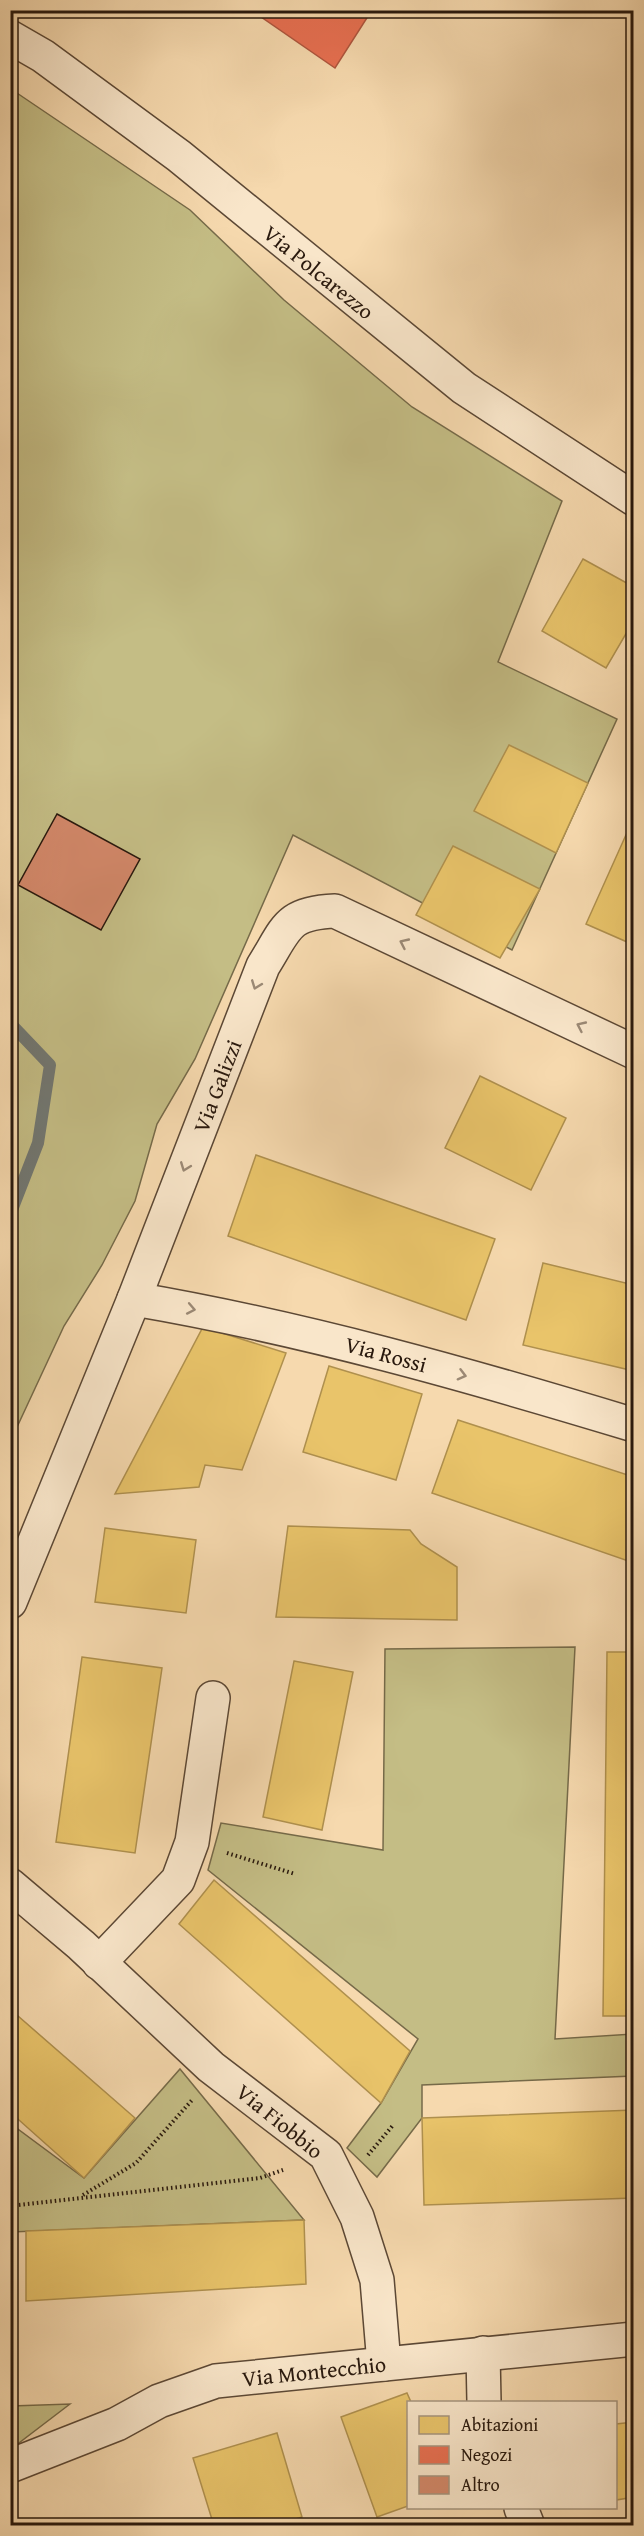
<svg xmlns="http://www.w3.org/2000/svg" width="644" height="2536" font-family="'Gentium Book Plus',serif">
	<style>
		.green { fill: #c4bd85; stroke: #766a49; stroke-width: 1.5 }
		.homes { fill: #e9c46a; stroke: #af904e; stroke-width: 1.5 }
		.shops { fill: #e76f51; stroke: #ae553d; stroke-width: 1.5 }
		.lines { fill: none; stroke-linecap: round; stroke-linejoin: round }
		.stream { stroke: #717772; stroke-width: 12 }
		.building { fill: #d3886a; stroke: #28180d; stroke-width: 1.5 }
		.minor-casing { stroke: #5c4835; stroke-width: 36 }
		.path { stroke: #28180d; stroke-width: 4; stroke-dasharray: 1.5 3; stroke-linecap: butt }
		.minor { stroke: #f9e6ca; stroke-width: 33 }
		.oneway { stroke: #9b8975 }
		.labels { text-anchor: middle; dominant-baseline: central; stroke-width: 6; stroke-linejoin: round; paint-order: stroke }
		.street-label { font-size: 22px; fill: #28180d; stroke: #f9e6ca }
	</style>
	<rect width="100%" height="100%" fill="#f6d9ae"/>
	<filter id="stains"><feTurbulence type="fractalNoise" baseFrequency=".00333" numOctaves="4"/><feColorMatrix values="0 0 0 0 .2 0 0 0 0 .09 0 0 0 0 .02 0 0 0 .5 -.17"/></filter>
	<radialGradient id="worn" r=".72"><stop offset=".6" stop-color="#630" stop-opacity="0"/><stop offset="1" stop-color="#630" stop-opacity=".3"/></radialGradient>
	<g class="green">
		<polygon points="11,89 190,210 284,300 412,407 562,501 498,662 617,719 512,950 293,835 195,1059 157,1124 135,1201 102,1265 64,1326 11,1440"/>
		<polygon points="575,1647 555,2039 633,2034 633,2076 422,2085 422,2118 377,2177 347,2148 381,2103 418,2039 208,1870 221,1823 383,1850 385,1649"/>
		<polygon points="180,2069 304,2220 11,2232 11,2124 84,2178"/>
		<polygon points="70,2404 11,2449 11,2406"/>
	</g>
	<g class="homes">
		<polygon points="583,559 634,587 634,620 606,668 542,631"/>
		<polygon points="509,745 588,783 556,853 474,811"/>
		<polygon points="634,817 634,945 586,924"/>
		<polygon points="453,846 540,889 500,958 416,915"/>
		<polygon points="480,1076 566,1118 531,1190 445,1148"/>
		<polygon points="256,1155 495,1239 466,1320 228,1236"/>
		<polygon points="543,1263 634,1285 634,1371 523,1345"/>
		<polygon points="203,1327 286,1353 242,1470 205,1465 199,1487 115,1494"/>
		<polygon points="329,1366 422,1394 396,1480 303,1452"/>
		<polygon points="458,1420 634,1477 634,1563 432,1493"/>
		<polygon points="288,1526 410,1530 421,1544 457,1567 457,1620 276,1617"/>
		<polygon points="105,1528 196,1540 186,1613 95,1602"/>
		<polygon points="607,1652 634,1652 634,2016 603,2016"/>
		<polygon points="82,1657 162,1668 135,1853 56,1842"/>
		<polygon points="294,1661 353,1672 322,1830 263,1817"/>
		<polygon points="214,1880 410,2051 381,2103 179,1924"/>
		<polygon points="10,2009 135,2118 84,2178 10,2112"/>
		<polygon points="634,2110 634,2198 424,2205 422,2118"/>
		<polygon points="304,2220 306,2284 26,2301 26,2231"/>
		<polygon points="407,2393 411,2402 408,2402 408,2506 377,2517 341,2417"/>
		<polygon points="634,2422 634,2497 616,2500 616,2424"/>
		<polygon points="277,2433 302,2517 273,2526 214,2526 193,2458"/>
	</g>
	<polygon class="shops" points="251,10 372,10 335,68"/>
	<g class="lines">
		<polyline class="stream" points="10,1023 50,1065 38,1143 10,1215"/>
	</g>
	<polygon class="building" points="57,814 140,859 101,930 18,885"/>
	<g class="lines">
		<defs>
			<g id="minor">
				<polyline points="10,37 43,56 179,156 464,388 634,499"/>
				<path d="M 134,1299 C 304,1328 469,1375 634,1425"/>
				<path d="M 10,1602 L 134,1299 L 263,966 C 287,928 286,913 335,911 L 634,1052"/>
				<polyline points="10,1885 81,1945 211,2067 326,2155 357,2217 377,2280 384,2364"/>
				<polyline points="99,1963 178,1880 192,1842 213,1698"/>
				<polyline points="483,2353 484,2402"/>
				<polyline points="10,2466 117,2424 159,2401 216,2381 634,2339"/>
				<polyline points="521,2508 528,2526"/>
			</g>
		</defs>
		<use href="#minor" class="minor-casing"/>
		<g class="path">
			<polyline points="227,1853 295,1874"/>
			<polyline points="368,2155 394,2124"/>
			<polyline points="83,2195 136,2163 193,2099"/>
			<polyline points="10,2206 260,2178 283,2170"/>
		</g>
		<use href="#minor" class="minor"/>
	</g>
	<defs><path id="oneway-chevron" d="M-2-3.5L2.5 0L-2 3.5" fill="none" stroke-width="1.6" stroke-linecap="round" stroke-linejoin="round" transform="scale(1.5)"/></defs>
	<g class="oneway">
		<use href="#oneway-chevron" transform="translate(404 943) rotate(-155)"/>
		<use href="#oneway-chevron" transform="translate(256 985) rotate(111)"/>
		<use href="#oneway-chevron" transform="translate(581 1026) rotate(-155)"/>
		<use href="#oneway-chevron" transform="translate(185 1167) rotate(111)"/>
		<use href="#oneway-chevron" transform="translate(191 1309) rotate(11)"/>
		<use href="#oneway-chevron" transform="translate(462 1375) rotate(15)"/>
	</g>
	<g class="labels">
		<g class="street-label">
			<text transform="translate(319 272) rotate(39)">Via Polcarezzo</text>
			<text transform="translate(217 1086) rotate(-69)">Via Galizzi</text>
			<text transform="translate(386 1354) rotate(15)">Via Rossi</text>
			<text transform="translate(280 2121) rotate(39)">Via Fiobbio</text>
			<text transform="translate(314 2371) rotate(-6)">Via Montecchio</text>
		</g>
	</g>
	<rect width="644" height="2536" fill="none" stroke="#f6d9ae" stroke-width="36"/>
	<rect x="12" y="12" width="620" height="2512" fill="none" stroke="#28180d" stroke-width="3"/>
	<rect x="18" y="18" width="608" height="2500" fill="none" stroke="#28180d" stroke-width="1.5"/>
	<rect x="407" y="2401" width="210" height="108" fill="#f9e6ca" stroke="#a5947e" stroke-width="1.5"/>
	<rect x="419" y="2416" width="30" height="18" fill="#e9c46a" stroke="#a5947e" stroke-width="1.5"/>
	<text x="461" y="2431" font-size="18" fill="#28180d">Abitazioni</text>
	<rect x="419" y="2446" width="30" height="18" fill="#e76f51" stroke="#a5947e" stroke-width="1.5"/>
	<text x="461" y="2461" font-size="18" fill="#28180d">Negozi</text>
	<rect x="419" y="2476" width="30" height="18" fill="#d3886a" stroke="#a5947e" stroke-width="1.5"/>
	<text x="461" y="2491" font-size="18" fill="#28180d">Altro</text>
	<rect width="100%" height="100%" filter="url(#stains)"/>
	<rect width="100%" height="100%" fill="url(#worn)"/>
</svg>
